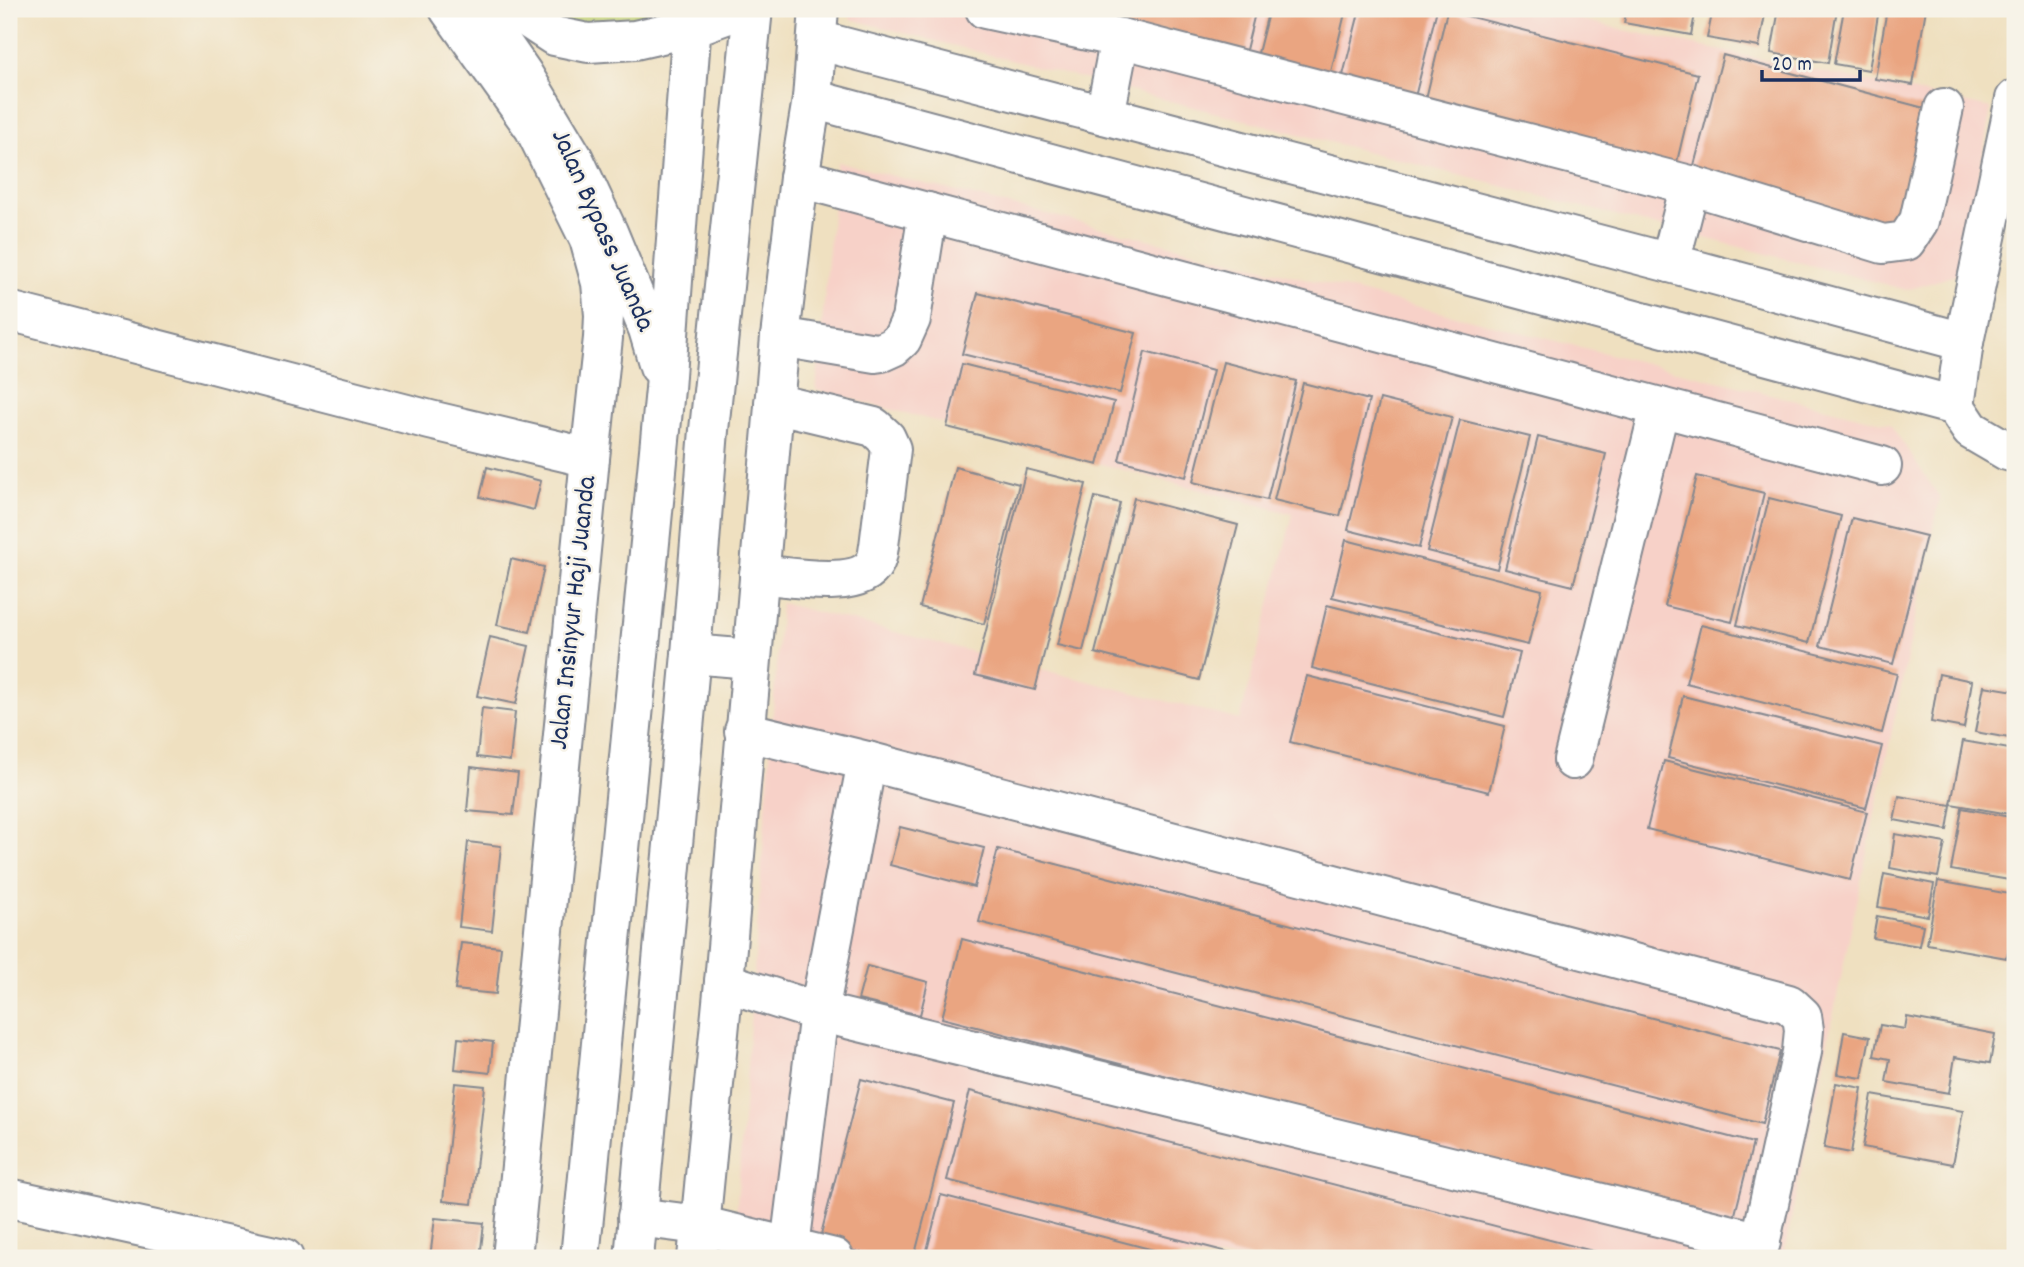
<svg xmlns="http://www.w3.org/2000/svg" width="2024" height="1267" font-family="Dekko,sans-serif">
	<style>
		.built { fill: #f7d1c8 }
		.green { fill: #c2d174; stroke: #6e8069; stroke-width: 2 }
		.building { fill: #eaa581 }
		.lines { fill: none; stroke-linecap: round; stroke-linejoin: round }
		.minor-casing { stroke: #85888f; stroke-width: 42 }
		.highway-casing { stroke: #85888f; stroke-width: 42 }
		.minor { stroke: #fff; stroke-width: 38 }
		.highway { stroke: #fff; stroke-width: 38 }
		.labels { text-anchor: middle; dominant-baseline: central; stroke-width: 5; stroke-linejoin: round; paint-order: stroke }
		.street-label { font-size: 28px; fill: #1b2f5e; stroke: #f7f3e8 }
	</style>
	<rect width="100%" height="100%" fill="#f7f3e8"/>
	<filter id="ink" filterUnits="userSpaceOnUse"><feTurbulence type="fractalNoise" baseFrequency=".0143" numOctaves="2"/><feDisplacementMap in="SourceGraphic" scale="14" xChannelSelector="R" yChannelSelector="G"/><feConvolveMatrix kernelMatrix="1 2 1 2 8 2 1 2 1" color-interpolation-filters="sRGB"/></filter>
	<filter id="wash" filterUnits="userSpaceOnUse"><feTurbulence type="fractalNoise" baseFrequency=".00686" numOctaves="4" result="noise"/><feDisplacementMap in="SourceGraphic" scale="28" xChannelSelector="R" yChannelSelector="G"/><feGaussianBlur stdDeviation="1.57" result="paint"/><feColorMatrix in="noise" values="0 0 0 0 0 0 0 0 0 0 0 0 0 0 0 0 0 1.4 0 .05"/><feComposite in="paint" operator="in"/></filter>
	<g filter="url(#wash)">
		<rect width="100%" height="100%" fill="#efe0c0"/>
		<g class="built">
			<polygon points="851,9 1540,9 1615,28 1991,108 1962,273 1907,290 850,19"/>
			<polygon points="837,162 1890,424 1940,498 1783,1258 733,1258 781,603 1240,720 1293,514 816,390"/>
		</g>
		<polygon class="green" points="532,9 685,9 684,17 564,27"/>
		<g id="blocks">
			<g class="building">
				<polygon points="1093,9 1256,9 1244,58 1090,20"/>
				<polygon points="1269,9 1346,9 1330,76 1257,57"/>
				<polygon points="1360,9 1437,9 1414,101 1341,83"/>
				<polygon points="1627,9 1696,9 1691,35 1624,23"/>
				<polygon points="1713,9 1766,9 1759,47 1707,38"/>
				<polygon points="1779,9 1837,9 1828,63 1771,53"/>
				<polygon points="1844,9 1879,9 1869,70 1834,64"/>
				<polygon points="1887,9 1926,9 1913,85 1875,79"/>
				<polygon points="1447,11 1698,74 1675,170 1424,107"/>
				<polygon points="1723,55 1928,109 1897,231 1691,177"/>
				<polygon points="978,293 1136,333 1120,393 962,354"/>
				<polygon points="1145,352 1213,370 1186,477 1119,460"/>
				<polygon points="1223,362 1296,381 1267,500 1193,482"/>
				<polygon points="962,364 1114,402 1098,465 947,427"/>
				<polygon points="1303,383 1369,400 1340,516 1274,500"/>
				<polygon points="1380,399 1452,417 1419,548 1348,530"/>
				<polygon points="1460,420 1530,437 1497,569 1427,551"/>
				<polygon points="1538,437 1606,454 1573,586 1505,569"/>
				<polygon points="487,467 541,481 534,510 480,497"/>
				<polygon points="955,467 1019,484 984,624 920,607"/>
				<polygon points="1026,469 1086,484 1035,690 975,675"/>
				<polygon points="1697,476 1764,493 1732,622 1665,606"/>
				<polygon points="1095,497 1120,503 1083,651 1057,645"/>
				<polygon points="1134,498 1238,525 1199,680 1095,653"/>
				<polygon points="1769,498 1841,516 1809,643 1737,625"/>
				<polygon points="1852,518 1926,536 1893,664 1820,646"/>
				<polygon points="1346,540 1542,590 1528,645 1332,597"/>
				<polygon points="511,559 544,567 530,632 497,625"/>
				<polygon points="1327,605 1520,653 1504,717 1312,668"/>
				<polygon points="1701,625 1897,674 1882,733 1686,683"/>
				<polygon points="490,637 529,646 516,704 477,696"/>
				<polygon points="1939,674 1972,681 1964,728 1931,722"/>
				<polygon points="1307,676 1505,726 1489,792 1290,742"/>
				<polygon points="1984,686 2015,691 2015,739 1975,732"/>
				<polygon points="1683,696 1882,746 1866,808 1668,758"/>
				<polygon points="482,708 515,712 510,761 477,757"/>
				<polygon points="1963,741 2015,750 2015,815 1951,804"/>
				<polygon points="1664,761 1867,812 1850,880 1647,829"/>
				<polygon points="471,767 518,773 513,815 467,811"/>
				<polygon points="1899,796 1951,805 1947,830 1894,820"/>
				<polygon points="1962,808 2015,818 2015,881 1951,870"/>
				<polygon points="900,827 984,848 974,887 890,865"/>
				<polygon points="1895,834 1945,843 1938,877 1890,868"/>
				<polygon points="468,842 501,846 492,931 459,927"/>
				<polygon points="998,849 1780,1051 1762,1124 979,922"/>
				<polygon points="1884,874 1934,884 1928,916 1878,907"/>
				<polygon points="1938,881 2015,895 2015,914 2007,958 1927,944"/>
				<polygon points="1877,916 1923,925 1919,946 1873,938"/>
				<polygon points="962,939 1753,1143 1733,1222 942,1018"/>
				<polygon points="461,943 501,947 496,994 455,990"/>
				<polygon points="867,966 928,982 920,1015 858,1000"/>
				<polygon points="1907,1017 1995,1034 1990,1063 1955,1057 1949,1093 1886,1082 1890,1059 1874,1056 1880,1025 1905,1029"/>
				<polygon points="1844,1032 1870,1037 1862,1078 1837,1074"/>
				<polygon points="458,1038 493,1042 490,1073 455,1069"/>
				<polygon points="861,1079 954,1103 914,1258 882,1258 819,1242"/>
				<polygon points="455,1083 485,1086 472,1204 443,1201"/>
				<polygon points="1836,1083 1862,1088 1851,1153 1824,1148"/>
				<polygon points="970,1091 1616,1257 1615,1258 1251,1258 947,1180"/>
				<polygon points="1872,1095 1963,1111 1953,1164 1863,1147"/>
				<polygon points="941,1195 1181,1257 1181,1258 925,1258"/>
				<polygon points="435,1218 484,1223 480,1258 430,1258"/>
			</g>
		</g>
	</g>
	<g filter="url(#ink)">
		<use href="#blocks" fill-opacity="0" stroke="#85888f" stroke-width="2"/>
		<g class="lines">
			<defs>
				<g id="minor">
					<polyline points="449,9 534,128 589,239 601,283 604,315 603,338 590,458 512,1258"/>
					<polyline points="985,9 1120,38 1690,185 1883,244 1906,241 1919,221 1944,108"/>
					<polyline points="817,40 1670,263 1964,342"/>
					<polyline points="812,99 1955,406 1971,430 2007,451 2015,453"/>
					<polyline points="1105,115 1120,38"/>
					<polyline points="799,178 1882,466"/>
					<polyline points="1670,263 1690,185"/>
					<polyline points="9,311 430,420 590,458"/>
					<polyline points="780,337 875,353 882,352 893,347 902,339 911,319 928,212"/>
					<polyline points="1955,406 1964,342 2015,99"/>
					<path d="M 759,574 C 787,576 860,592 875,562 C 878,557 878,551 879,546 L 891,449 L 886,438 L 874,427 L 774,403"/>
					<polyline points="744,731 867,761 1789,1004 1802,1016 1804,1030 1802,1052 1757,1258"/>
					<polyline points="1573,760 1660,407"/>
					<polyline points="724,982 819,1012 1761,1242"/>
					<polyline points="9,1198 284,1258"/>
					<polyline points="699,1225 834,1258"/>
					<polyline points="790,1247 819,1012 867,761"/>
					<polyline points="697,1258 724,982 780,337 799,178 812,99 819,9"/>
				</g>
				<g id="highway">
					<polyline points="478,9 523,74 574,159 608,232 648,329 659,366"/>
					<polyline points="513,9 554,36 588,43 635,40 692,27 742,9"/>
					<polyline points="691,654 751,659"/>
					<polyline points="637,1217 699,1225"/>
					<polyline points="580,1258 665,389 693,9"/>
					<polyline points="634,1258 691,654 709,430 753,9"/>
				</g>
			</defs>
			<use href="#minor" class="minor-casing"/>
			<use href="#highway" class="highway-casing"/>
			<use href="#minor" class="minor"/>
			<use href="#highway" class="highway"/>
		</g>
	</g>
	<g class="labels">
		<g class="street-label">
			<text transform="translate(601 231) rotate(66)">Jalan Bypass Juanda</text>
			<text transform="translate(575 613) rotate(-84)">Jalan Insinyur Haji Juanda</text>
		</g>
	</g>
	<rect width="2024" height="1267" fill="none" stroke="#f7f3e8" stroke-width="35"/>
	<path d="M1762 70v10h98v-10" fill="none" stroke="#1b2f5e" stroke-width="3.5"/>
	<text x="1772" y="70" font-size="21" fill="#1b2f5e" stroke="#f7f3e8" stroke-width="5" paint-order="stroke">20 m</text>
</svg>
